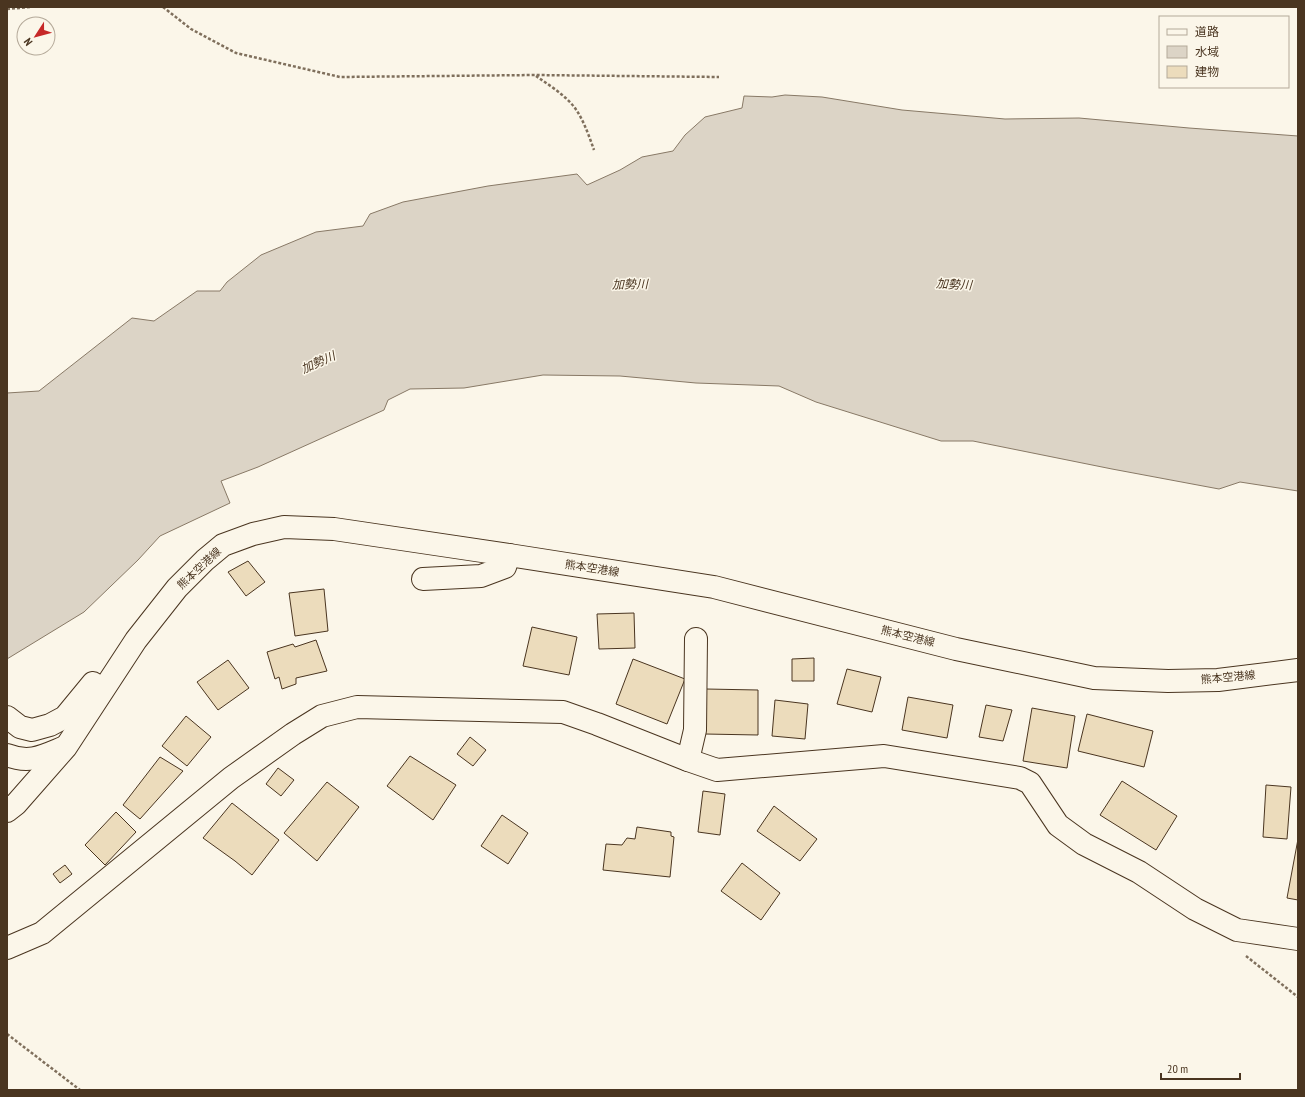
<svg xmlns="http://www.w3.org/2000/svg" width="1305" height="1097" font-family="'PT Sans Narrow','Noto Sans JP',sans-serif">
	<style>
		.water { fill: #dcd4c6; stroke: #887966 }
		.building { fill: #ecdcbc; stroke: #4a3520 }
		.lines { fill: none; stroke-linecap: round; stroke-linejoin: round }
		.minor-casing { stroke: #4a3520; stroke-width: 24 }
		.major-casing { stroke: #4a3520; stroke-width: 24 }
		.path { stroke: #7f6f5c; stroke-width: 2.5; stroke-dasharray: 3 2; stroke-linecap: butt }
		.minor { stroke: #fbf6e9; stroke-width: 22 }
		.major { stroke: #fbf6e9; stroke-width: 22 }
		.labels { text-anchor: middle; dominant-baseline: central; stroke-width: 3; stroke-linejoin: round; paint-order: stroke }
		.street-label { font-size: 11px; fill: #4a3520; stroke: #fbf6e9 }
		.water-label { font-size: 12px; font-style: italic; fill: #4a3520; stroke: #fbf6e9 }
	</style>
	<rect width="100%" height="100%" fill="#fbf6e9"/>
	<polygon class="water" points="785,95 822,97 902,110 1005,119 1079,118 1189,128 1298,136 1298,491 1240,482 1219,489 1112,469 973,441 941,441 816,402 779,386 696,383 620,376 543,375 464,388 410,389 388,400 384,410 258,467 221,481 230,503 160,536 138,560 84,612 7,659 7,393 39,391 132,318 154,321 197,291 220,291 227,282 261,255 316,232 363,226 370,214 403,202 488,186 577,174 587,185 620,170 642,157 673,151 685,135 705,117 742,108 744,96 772,97"/>
	<g class="building">
		<polygon points="248,561 265,582 246,596 228,572"/>
		<polygon points="324,589 328,631 295,636 289,593"/>
		<polygon points="634,613 635,648 599,649 597,614"/>
		<polygon points="532,627 577,637 569,675 523,666"/>
		<polygon points="316,640 327,671 296,678 296,684 282,689 279,677 275,679 267,652 293,644 295,647"/>
		<polygon points="814,658 814,681 792,681 792,659"/>
		<polygon points="633,659 685,679 667,724 616,704"/>
		<polygon points="228,660 249,688 218,710 197,682"/>
		<polygon points="847,669 881,677 872,712 837,704"/>
		<polygon points="706,689 758,690 758,735 705,734"/>
		<polygon points="908,697 953,705 947,738 902,730"/>
		<polygon points="775,700 808,704 805,739 772,736"/>
		<polygon points="986,705 1012,710 1003,741 979,737"/>
		<polygon points="1032,708 1075,716 1067,768 1023,761"/>
		<polygon points="1087,714 1153,731 1144,767 1078,751"/>
		<polygon points="186,716 211,737 187,766 162,746"/>
		<polygon points="470,737 486,750 473,766 457,754"/>
		<polygon points="410,756 456,785 433,820 387,786"/>
		<polygon points="160,757 183,771 140,819 123,805"/>
		<polygon points="278,768 294,780 281,796 266,784"/>
		<polygon points="1122,781 1177,816 1156,850 1100,815"/>
		<polygon points="327,782 359,807 317,861 284,833"/>
		<polygon points="1266,785 1291,787 1287,839 1263,837"/>
		<polygon points="703,791 725,794 720,835 698,832"/>
		<polygon points="232,803 279,840 252,875 235,861 203,838"/>
		<polygon points="774,806 817,839 800,861 757,831"/>
		<polygon points="116,812 136,832 105,865 85,845"/>
		<polygon points="502,815 528,833 508,864 481,846"/>
		<polygon points="637,827 671,832 671,836 674,837 670,877 603,870 606,844 622,845 627,838 635,839"/>
		<polygon points="1298,839 1298,900 1287,898"/>
		<polygon points="742,863 780,893 761,920 721,891"/>
		<polygon points="65,865 72,874 60,883 53,874"/>
	</g>
	<g class="lines">
		<defs>
			<g id="minor">
				<polyline points="423,579 481,576 505,567 509,555"/>
				<polyline points="688,760 695,730 696,639"/>
				<polyline points="7,948 42,933 231,778 293,734 322,716 357,707 563,712 597,724 688,760 717,770 884,756 1020,778 1030,783 1058,825 1084,844 1139,872 1195,909 1237,930 1298,939"/>
			</g>
			<g id="major">
				<polyline points="7,717 20,727 32,730 50,725 65,717 93,683"/>
				<path d="M 7,755 C 30,764 43,756 65,747"/>
				<polyline points="7,811 16,804 66,747 136,640 177,588 205,560 223,545 253,534 284,527 334,529 509,555 714,587 956,649 1094,678 1168,681 1218,680 1298,670"/>
			</g>
		</defs>
		<use href="#minor" class="minor-casing"/>
		<use href="#major" class="major-casing"/>
		<g class="path">
			<polyline points="163,7 191,29 236,53 340,77 535,75 719,77"/>
			<polyline points="7,9 31,7"/>
			<path d="M 536,76 C 549,85 565,95 575,108 C 584,121 589,136 594,150"/>
			<polyline points="1246,956 1298,997"/>
			<polyline points="7,1034 80,1090"/>
		</g>
		<use href="#minor" class="minor"/>
		<use href="#major" class="major"/>
	</g>
	<g class="labels">
		<g class="street-label">
			<text transform="translate(199 568) rotate(-43)">熊本空港線</text>
			<text transform="translate(592 568) rotate(9)">熊本空港線</text>
			<text transform="translate(908 636) rotate(14)">熊本空港線</text>
			<text transform="translate(1228 677) rotate(-5)">熊本空港線</text>
		</g>
		<g class="water-label">
			<text transform="translate(630 284) rotate(-1)">加勢川</text>
			<text transform="translate(954 284) rotate(3)">加勢川</text>
			<text transform="translate(318 362) rotate(-24)">加勢川</text>
		</g>
	</g>
	<rect width="1305" height="1097" fill="none" stroke="#4a3520" stroke-width="16"/>
	<rect x="1159" y="16" width="130" height="72" fill="#fbf6e9" stroke="#b4a999"/>
	<rect x="1167" y="29" width="20" height="6" fill="#fbf6e9" stroke="#b4a999"/>
	<text x="1195" y="36" font-size="12" fill="#4a3520">道路</text>
	<rect x="1167" y="46" width="20" height="12" fill="#dcd4c6" stroke="#b4a999"/>
	<text x="1195" y="56" font-size="12" fill="#4a3520">水域</text>
	<rect x="1167" y="66" width="20" height="12" fill="#ecdcbc" stroke="#b4a999"/>
	<text x="1195" y="76" font-size="12" fill="#4a3520">建物</text>
	<g transform="translate(36 36) rotate(234)"><circle r="19" fill="#fbf6e9" stroke="#b4a999"/>
	<path d="M0-3L7 15L0 10L-7 15Z" fill="#c62828"/>
	<text y="-6" font-size="11" font-weight="bold" text-anchor="middle" fill="#4a3520">N</text>
	</g>
	<path d="M1161 1073v6h79v-6" fill="none" stroke="#4a3520" stroke-width="2"/>
	<text x="1167" y="1073" font-size="12" fill="#4a3520" stroke="#fbf6e9" stroke-width="3" paint-order="stroke">20 m</text>
</svg>
